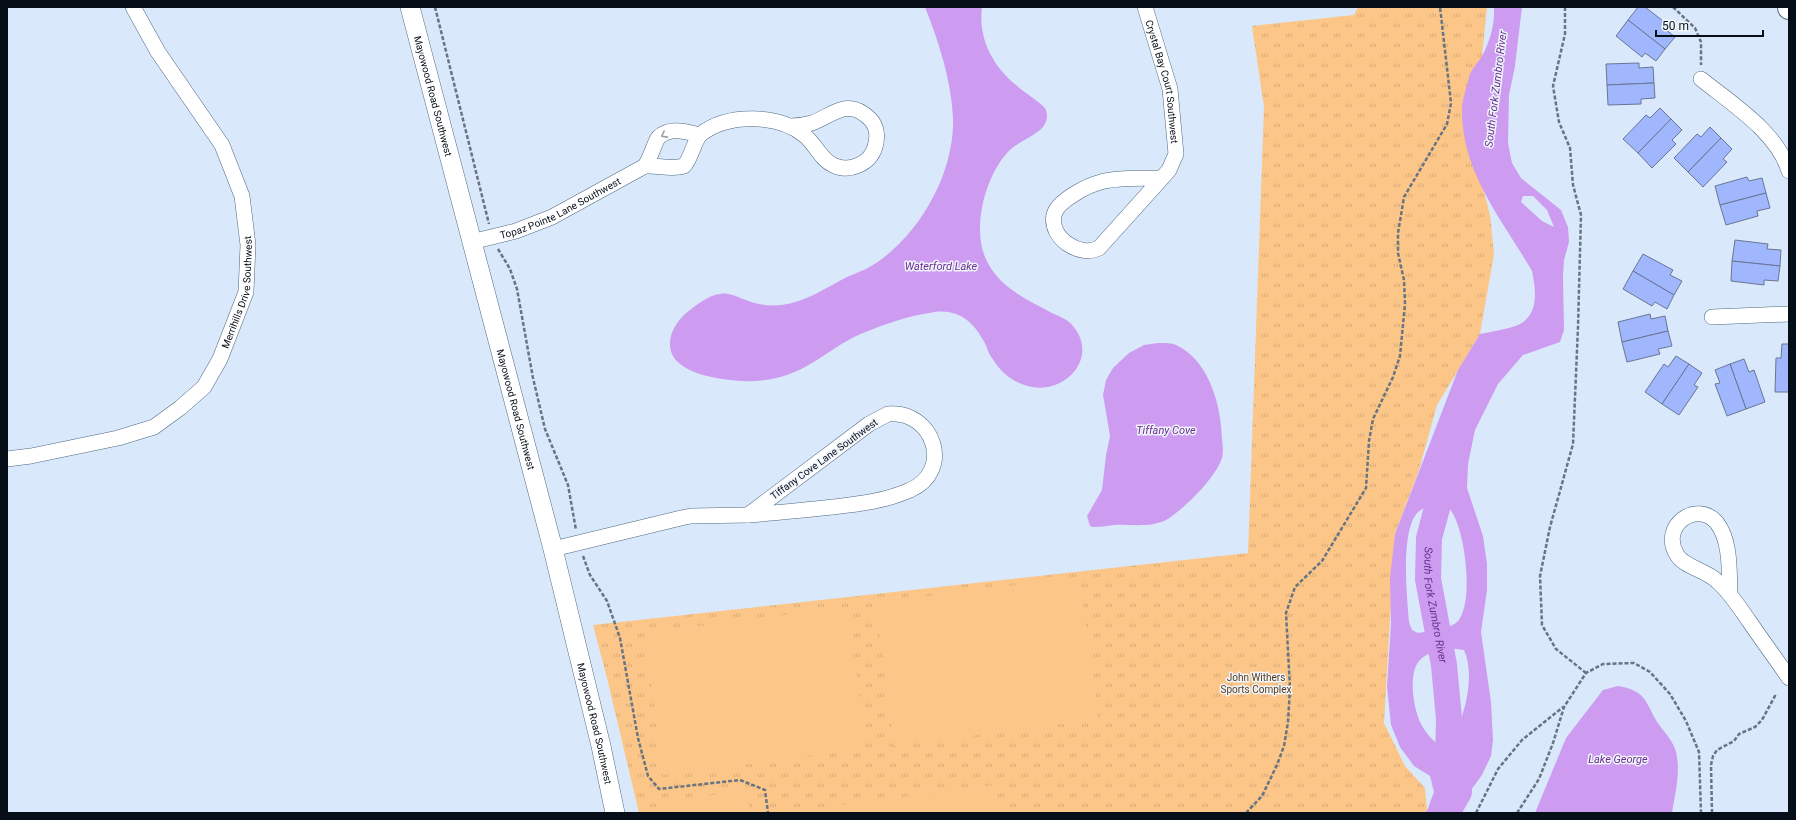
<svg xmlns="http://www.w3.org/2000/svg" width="1796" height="820" font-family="Roboto,sans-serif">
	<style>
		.park { fill: url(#park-tufts) }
		.garden { fill: #fcc689 }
		.water { fill: #cd9cf1; fill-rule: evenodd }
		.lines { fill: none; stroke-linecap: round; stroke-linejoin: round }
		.river { stroke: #cd9cf1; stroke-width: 26 }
		.building { fill: #a0b7fd; stroke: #6a7594 }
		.minor-casing { stroke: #4e6780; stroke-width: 16 }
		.tertiary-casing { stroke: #4e6780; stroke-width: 20 }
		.primary-casing { stroke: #4e6780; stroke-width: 24 }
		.path { stroke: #677481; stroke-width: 2.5; stroke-dasharray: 4 2; stroke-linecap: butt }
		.minor { stroke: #fff; stroke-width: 15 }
		.tertiary { stroke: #fff; stroke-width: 19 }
		.primary { stroke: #fff; stroke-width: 22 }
		.oneway { stroke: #9b9fa3 }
		.labels { text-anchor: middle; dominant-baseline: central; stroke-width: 3; stroke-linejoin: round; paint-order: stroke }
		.street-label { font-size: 10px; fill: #060f18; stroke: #f0f5fb }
		.park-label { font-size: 10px; fill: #583c19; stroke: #f0f5fb }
		.water-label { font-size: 11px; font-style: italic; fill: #6a2d8f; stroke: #f0f5fb }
	</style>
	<defs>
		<pattern id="park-tufts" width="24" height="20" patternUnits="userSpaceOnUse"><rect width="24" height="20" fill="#fcc689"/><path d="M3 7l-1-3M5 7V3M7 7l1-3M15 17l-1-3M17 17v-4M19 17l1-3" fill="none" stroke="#d6a976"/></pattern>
	</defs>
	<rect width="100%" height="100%" fill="#d9e9fb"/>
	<polygon class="park" points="1358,7 1487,7 1482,56 1468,131 1490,215 1494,254 1480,334 1437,405 1419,470 1395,534 1384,723 1405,766 1425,788 1427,811 1423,813 639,813 607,678 593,625 1248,553 1264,107 1252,26 1354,15"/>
	<g class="garden">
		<polygon points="1079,577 1098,719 894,746 876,603"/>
		<polygon points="848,607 866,749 663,775 645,633"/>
		<polygon points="995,785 998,813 778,813"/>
		<polygon points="747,791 750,813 674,813 673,800"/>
	</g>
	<g class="water">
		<path d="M 925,7 L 982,7 C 978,38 992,65 1016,85 C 1025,93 1036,99 1045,108 C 1048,115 1048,120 1043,127 C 1035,136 1020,141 1010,150 C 986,173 972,226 985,257 C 997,286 1024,298 1050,312 C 1058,316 1068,319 1073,326 C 1094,351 1077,381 1048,387 C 1025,391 1004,378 992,358 C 988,353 987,346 983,340 C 973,321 957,309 935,312 C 911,315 885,324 863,333 C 843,341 825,356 805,367 C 774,384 741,384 707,376 C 695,373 679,367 673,356 C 665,341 674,324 685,314 C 694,307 708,295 720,294 C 729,292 737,297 746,300 C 760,306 777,307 792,303 C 812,298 829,286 847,277 C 853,274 860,272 866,269 C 916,242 955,175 953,118 C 951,79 939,43 925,7 Z"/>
		<path d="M 1494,7 L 1522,7 L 1515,66 L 1509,95 L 1508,143 L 1512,163 L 1521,178 L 1561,210 L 1568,227 L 1569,242 L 1564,260 L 1563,276 L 1564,330 L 1560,342 L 1523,355 L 1498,384 L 1475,430 L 1468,464 L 1467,488 L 1483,536 L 1487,564 L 1487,590 L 1481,632 L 1491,702 L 1493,740 L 1491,756 L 1482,775 L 1454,813 L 1423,813 L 1427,811 L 1434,792 L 1430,776 L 1414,766 L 1400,747 L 1391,725 L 1387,687 L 1391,624 L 1390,578 L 1395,534 L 1458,370 L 1480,334 C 1490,332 1513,328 1520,324 C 1539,313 1536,290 1532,271 C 1502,219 1461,172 1462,109 C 1462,99 1467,87 1469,77 C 1471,69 1478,63 1482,56 C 1490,42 1495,23 1494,7 ZM 1523,196 L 1533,196 L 1547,210 L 1554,227 L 1542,221 L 1521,202 ZM 1432,505 C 1436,505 1443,503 1447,506 C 1465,520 1476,607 1456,623 C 1446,630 1430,631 1418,633 L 1412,630 L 1409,622 C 1407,597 1400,530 1418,512 C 1421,509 1427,507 1432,505 ZM 1447,648 L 1464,650 C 1477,678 1462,727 1446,751 C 1438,745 1429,737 1424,729 C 1414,715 1407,676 1419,661 C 1426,653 1437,651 1447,648 Z"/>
		<path d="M 1158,343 C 1164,343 1172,343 1176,345 C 1210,361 1221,406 1222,439 C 1223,448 1224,455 1220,463 C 1211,482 1183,510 1166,520 C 1150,528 1131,524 1114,525 C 1107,526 1100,527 1093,527 L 1090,526 L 1087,516 L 1102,490 L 1106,455 L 1110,436 L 1103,395 L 1106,380 L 1113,368 L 1129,353 L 1144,345 Z"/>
		<path d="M 1618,686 C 1649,691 1645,705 1660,726 C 1666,734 1673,741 1676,752 C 1681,771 1675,794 1672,813 L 1535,813 L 1566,738 L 1603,690 Z"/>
	</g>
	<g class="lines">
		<path class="river" id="s1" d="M 1447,471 L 1429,538 L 1428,579 L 1444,665 L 1449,719 L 1448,761 L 1459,792 L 1447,813"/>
	</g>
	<g class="building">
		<polygon points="1638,7 1645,7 1667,24 1664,28 1675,37 1665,49 1628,20"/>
		<polygon points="1628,20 1665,49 1656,61 1645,53 1642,57 1616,36"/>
		<polygon points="1639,63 1639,68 1653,67 1654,83 1607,85 1606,64"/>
		<polygon points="1654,83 1655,98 1641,99 1641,104 1608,105 1607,85"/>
		<polygon points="1660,108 1671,119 1638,153 1623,139 1646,115 1650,118"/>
		<polygon points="1671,119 1682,130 1672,140 1676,144 1652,168 1638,153"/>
		<polygon points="1710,127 1721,138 1688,172 1674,158 1697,134 1701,137"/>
		<polygon points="1721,138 1732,149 1723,159 1727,162 1703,187 1688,172"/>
		<polygon points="1747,177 1749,181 1762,178 1766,193 1720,205 1715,186"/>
		<polygon points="1766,193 1770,208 1757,211 1758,216 1726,225 1720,205"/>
		<polygon points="1735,240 1768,244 1767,249 1781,250 1780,266 1732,261"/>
		<polygon points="1643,254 1673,270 1670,275 1682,281 1674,295 1633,271"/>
		<polygon points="1732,261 1780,266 1778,281 1764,280 1764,285 1731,281"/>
		<polygon points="1633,271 1674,295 1667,309 1655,302 1652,306 1623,289"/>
		<polygon points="1650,314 1651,319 1665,316 1668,331 1622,342 1618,322"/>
		<polygon points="1668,331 1672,346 1658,349 1660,354 1627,362 1622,342"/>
		<polygon points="1782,344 1789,344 1789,392 1775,392 1776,358 1781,358"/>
		<polygon points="1676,356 1689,364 1662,404 1645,392 1664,364 1668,367"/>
		<polygon points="1744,359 1749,372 1754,370 1765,402 1746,409 1730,364"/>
		<polygon points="1689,364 1702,373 1694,385 1698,387 1679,415 1662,404"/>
		<polygon points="1730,364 1746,409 1727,416 1715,384 1720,383 1715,370"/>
	</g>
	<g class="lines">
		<defs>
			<g id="minor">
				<path id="s2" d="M 1145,7 L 1170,89 L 1176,154 L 1169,170 L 1162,178 L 1099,248 C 1080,258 1049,238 1054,215 C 1057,201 1088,185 1101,182 C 1119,177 1143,179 1162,178"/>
				<path d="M 1701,79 C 1732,104 1777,132 1789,171"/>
				<path d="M 645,166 C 650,159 655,142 658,138 C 669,126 687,132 700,135"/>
				<path id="s3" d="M 471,242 L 516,231 L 552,217 L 645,166 C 659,165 671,170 684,166 C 692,157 694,140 701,134 C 728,113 778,114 804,135 C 815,143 820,159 833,165 C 849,173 870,164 875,147 C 878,137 877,126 870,119 C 848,97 833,115 812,123 C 805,125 798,126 791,126"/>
				<polyline points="1712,317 1789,314"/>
				<path d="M 888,414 C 934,410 954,471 910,490 C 886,501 859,504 833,507 C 804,510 776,513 748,515 L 869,424 Z"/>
				<path id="s4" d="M 7,459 L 31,456 L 118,438 L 154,427 L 180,408 L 204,387 L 220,359 L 246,292 L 248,245 L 242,196 L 222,145 L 158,52 L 133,7"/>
				<polyline points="553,549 681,518 691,516 748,515"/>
				<path d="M 1730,594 C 1729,572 1731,541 1717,523 C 1697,499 1659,526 1677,555 C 1684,567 1706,570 1717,581 C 1730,592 1739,607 1749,621 C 1762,640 1776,659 1789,678"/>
			</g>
			<g id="tertiary">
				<path id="s5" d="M 410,7 L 553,549 L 601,746 L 615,813"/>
			</g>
			<polyline id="primary" points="1789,7 1789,8"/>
		</defs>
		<use href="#minor" class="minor-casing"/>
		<use href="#tertiary" class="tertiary-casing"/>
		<use href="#primary" class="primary-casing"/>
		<g class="path">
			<polyline points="435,7 489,224"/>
			<polyline points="1565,7 1565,34 1553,86 1559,122 1570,148 1573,185 1581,215 1578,327 1573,444 1550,527 1540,576 1542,625 1556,649 1586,673"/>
			<polyline points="1673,7 1695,28 1701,42 1701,65"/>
			<polyline points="498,249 510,269 517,289 533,378 545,429 568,485 576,530"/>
			<polyline points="583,556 590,575 607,601 620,638 638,738 648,776 659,789 740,780 765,790 768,813"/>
			<polyline points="1246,813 1262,796 1277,765 1284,746 1288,722 1290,688 1286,613 1295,587 1322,561 1366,488 1369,441 1373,419 1393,377 1400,356 1405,304 1404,280 1398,253 1398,233 1404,197 1447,124 1451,103 1440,7"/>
			<polyline points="1476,813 1498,769 1522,740 1563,707"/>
			<polyline points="1517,813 1539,779 1553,743 1564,707 1586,673 1603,664 1634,663 1650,672 1670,694 1686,721 1699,752 1701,813"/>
			<polyline points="1712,813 1711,765 1713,756 1717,750 1734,741 1739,734 1755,727 1762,720 1776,694"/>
		</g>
		<use href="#minor" class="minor"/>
		<use href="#tertiary" class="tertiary"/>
		<use href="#primary" class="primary"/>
	</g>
	<defs><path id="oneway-chevron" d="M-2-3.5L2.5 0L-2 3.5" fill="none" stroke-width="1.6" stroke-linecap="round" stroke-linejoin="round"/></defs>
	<use class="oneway" href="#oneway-chevron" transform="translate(664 135) rotate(152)"/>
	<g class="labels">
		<g class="street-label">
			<text stroke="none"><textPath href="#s2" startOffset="77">Crystal Bay Court Southwest</textPath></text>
			<text stroke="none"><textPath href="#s5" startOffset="92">Mayowood Road Southwest</textPath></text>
			<text stroke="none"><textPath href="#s3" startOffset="96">Topaz Pointe Lane Southwest</textPath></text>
			<text stroke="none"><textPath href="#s4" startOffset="317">Merrihills Drive Southwest</textPath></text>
			<text stroke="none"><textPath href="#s5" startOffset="416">Mayowood Road Southwest</textPath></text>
			<text transform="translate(824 459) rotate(-36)">Tiffany Cove Lane Southwest</text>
			<text stroke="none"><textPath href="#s5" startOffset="740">Mayowood Road Southwest</textPath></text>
		</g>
		<g class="park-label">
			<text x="1256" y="677">John Withers<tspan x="1256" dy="12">Sports Complex</tspan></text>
		</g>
		<g class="water-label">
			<text transform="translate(1496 89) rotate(-83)">South Fork Zumbro River</text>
			<text x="941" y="266">Waterford Lake</text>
			<text x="1166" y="430">Tiffany Cove</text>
			<text stroke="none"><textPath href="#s1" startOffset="137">South Fork Zumbro River</textPath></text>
			<text x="1618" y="759">Lake George</text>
		</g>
	</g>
	<rect width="1796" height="820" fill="none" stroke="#060f18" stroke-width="16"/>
	<path d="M1656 30v6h107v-6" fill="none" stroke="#060f18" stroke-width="2"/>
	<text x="1662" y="30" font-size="12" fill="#060f18" stroke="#f0f5fb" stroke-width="3" paint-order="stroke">50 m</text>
</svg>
